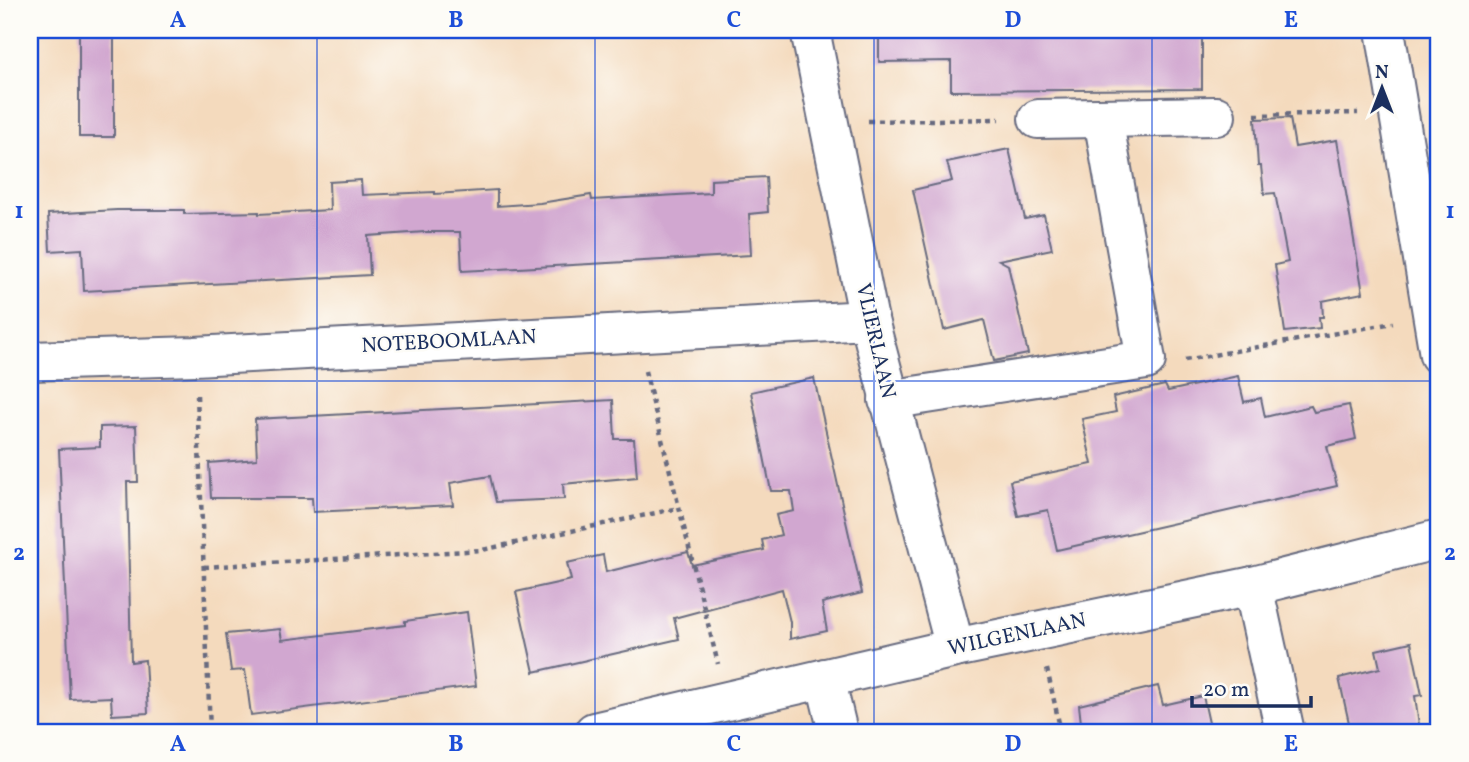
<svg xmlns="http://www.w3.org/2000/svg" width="1469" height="762" font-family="Vollkorn,serif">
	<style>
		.building { fill: #d1a7d0 }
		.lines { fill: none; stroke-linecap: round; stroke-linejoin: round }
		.minor-casing { stroke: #676b7f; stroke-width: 42 }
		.path { stroke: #676b7f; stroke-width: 4.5; stroke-dasharray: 5 5; stroke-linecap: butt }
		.minor { stroke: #fff; stroke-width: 38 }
		.grid { fill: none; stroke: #1d4ed8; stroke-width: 2; stroke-opacity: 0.55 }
		.labels { text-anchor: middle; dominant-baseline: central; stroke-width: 5; stroke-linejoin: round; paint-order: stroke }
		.street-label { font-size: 21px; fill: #1b2f5e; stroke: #fdfcf7 }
		.neatline { fill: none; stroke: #1d4ed8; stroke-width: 2.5 }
		.grid-label { font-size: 23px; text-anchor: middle; font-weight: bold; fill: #1d4ed8 }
	</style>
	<rect width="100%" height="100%" fill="#fdfcf7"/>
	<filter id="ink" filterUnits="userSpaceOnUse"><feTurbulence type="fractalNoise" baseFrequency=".0143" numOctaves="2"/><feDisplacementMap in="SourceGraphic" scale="14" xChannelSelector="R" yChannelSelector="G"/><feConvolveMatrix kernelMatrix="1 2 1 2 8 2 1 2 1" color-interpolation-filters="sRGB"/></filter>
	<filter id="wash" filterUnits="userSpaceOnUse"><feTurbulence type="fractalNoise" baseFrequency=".00686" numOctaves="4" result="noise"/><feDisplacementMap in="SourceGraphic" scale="28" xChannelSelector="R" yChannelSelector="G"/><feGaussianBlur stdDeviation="1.57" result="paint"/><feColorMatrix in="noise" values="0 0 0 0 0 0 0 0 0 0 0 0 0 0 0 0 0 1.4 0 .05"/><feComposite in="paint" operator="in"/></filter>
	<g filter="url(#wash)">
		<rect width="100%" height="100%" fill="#f4dabd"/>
		<g id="blocks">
			<g class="building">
				<rect x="79" y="30" width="35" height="107"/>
				<polygon points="879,30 1202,30 1202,89 951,91 951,61 879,62"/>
				<polygon points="1290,118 1295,147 1337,140 1363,293 1322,301 1323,317 1319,317 1320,328 1285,332 1275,265 1288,262 1275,193 1264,194 1261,166 1258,166 1255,119"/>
				<polygon points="1009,149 1025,219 1044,215 1052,249 999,260 1008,265 1028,354 994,361 984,320 944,330 913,190 952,181 947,162"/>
				<polygon points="766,177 768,212 749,214 751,255 462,271 460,232 425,232 368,236 370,275 84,291 82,249 50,251 48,214 117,210 184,210 184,214 259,212 259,214 330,210 329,182 361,180 362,195 435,192 435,194 497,190 497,206 540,203 591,195 592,200 711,193 711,180"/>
				<polygon points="1238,376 1244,402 1261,398 1265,417 1311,406 1314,412 1349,405 1356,439 1327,446 1337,486 1057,550 1048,510 1018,516 1010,481 1092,464 1082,419 1116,412 1113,397 1165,385 1168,391"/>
				<polygon points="814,378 862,593 822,603 827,631 790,639 790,622 782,589 674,618 679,639 534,672 516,592 571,580 567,563 603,555 606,572 688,552 692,565 764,550 762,540 781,535 776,515 794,511 791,491 771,491 751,392"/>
				<polygon points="613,400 615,439 634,439 637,477 563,484 564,499 496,502 490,476 450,483 453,505 313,512 312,498 211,498 209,463 257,459 255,419"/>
				<polygon points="136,426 138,482 127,482 131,662 145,660 148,713 112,715 111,697 70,699 59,449 100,447 100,427"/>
				<polygon points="467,612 476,686 251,715 245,670 231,671 226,634 280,629 282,640 405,625 405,621"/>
				<polygon points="1411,642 1422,695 1415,696 1420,732 1351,732 1339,678 1380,668 1376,650"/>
				<polygon points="1158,686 1163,705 1203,696 1211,732 1082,732 1079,705"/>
			</g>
		</g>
	</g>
	<g filter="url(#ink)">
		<use href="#blocks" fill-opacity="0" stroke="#676b7f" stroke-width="2"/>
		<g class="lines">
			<defs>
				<g id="minor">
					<polyline points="810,30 869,320 955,648"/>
					<polyline points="1385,30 1439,355"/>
					<polyline points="1038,119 1216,116"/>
					<polyline points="30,361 195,356 869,320"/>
					<polyline points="888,400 1146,360 1103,118"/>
					<polyline points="1253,586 1285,732"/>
					<polyline points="825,678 838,732"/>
					<polyline points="594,732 955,648 1253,586 1439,539"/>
				</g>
			</defs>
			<use href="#minor" class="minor-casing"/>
			<g class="path">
				<polyline points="1255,115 1358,113"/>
				<polyline points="868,121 999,119"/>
				<polyline points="1185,360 1393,323"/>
				<polyline points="645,371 718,664"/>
				<polyline points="197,395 210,732"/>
				<polyline points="204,567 482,550 679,508"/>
				<polyline points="1047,669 1061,732"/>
			</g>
			<use href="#minor" class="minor"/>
		</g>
	</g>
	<path class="grid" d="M 317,30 L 317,732M 595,30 L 595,732M 874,30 L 874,732M 1152,30 L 1152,732M 30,381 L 1439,381"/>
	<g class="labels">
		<g class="street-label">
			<text transform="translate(875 341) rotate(77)">VLIERLAAN</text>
			<text transform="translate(449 342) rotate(-3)">NOTEBOOMLAAN</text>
			<text transform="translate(1017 635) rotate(-12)">WILGENLAAN</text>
		</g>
	</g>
	<rect width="1469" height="762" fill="none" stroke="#fdfcf7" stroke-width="77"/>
	<g transform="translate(1382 88)" stroke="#fdfcf7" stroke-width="5" paint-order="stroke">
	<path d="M0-5L12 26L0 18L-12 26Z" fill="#1b2f5e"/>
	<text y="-10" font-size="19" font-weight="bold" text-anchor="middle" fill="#1b2f5e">N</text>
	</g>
	<path d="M1192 696v10h119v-10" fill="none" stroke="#1b2f5e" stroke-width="3.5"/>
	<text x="1203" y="696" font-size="21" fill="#1b2f5e" stroke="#fdfcf7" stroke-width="5" paint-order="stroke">20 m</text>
	<rect x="38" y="38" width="1392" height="686" class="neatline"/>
	<g class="grid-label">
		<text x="178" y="27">A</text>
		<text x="456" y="27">B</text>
		<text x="734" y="27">C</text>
		<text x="1013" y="27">D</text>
		<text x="1291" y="27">E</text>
		<text x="19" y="218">1</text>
		<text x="1450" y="218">1</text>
		<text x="19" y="560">2</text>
		<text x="1450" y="560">2</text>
		<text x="178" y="751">A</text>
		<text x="456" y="751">B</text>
		<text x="734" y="751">C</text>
		<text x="1013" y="751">D</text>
		<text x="1291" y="751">E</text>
	</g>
</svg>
